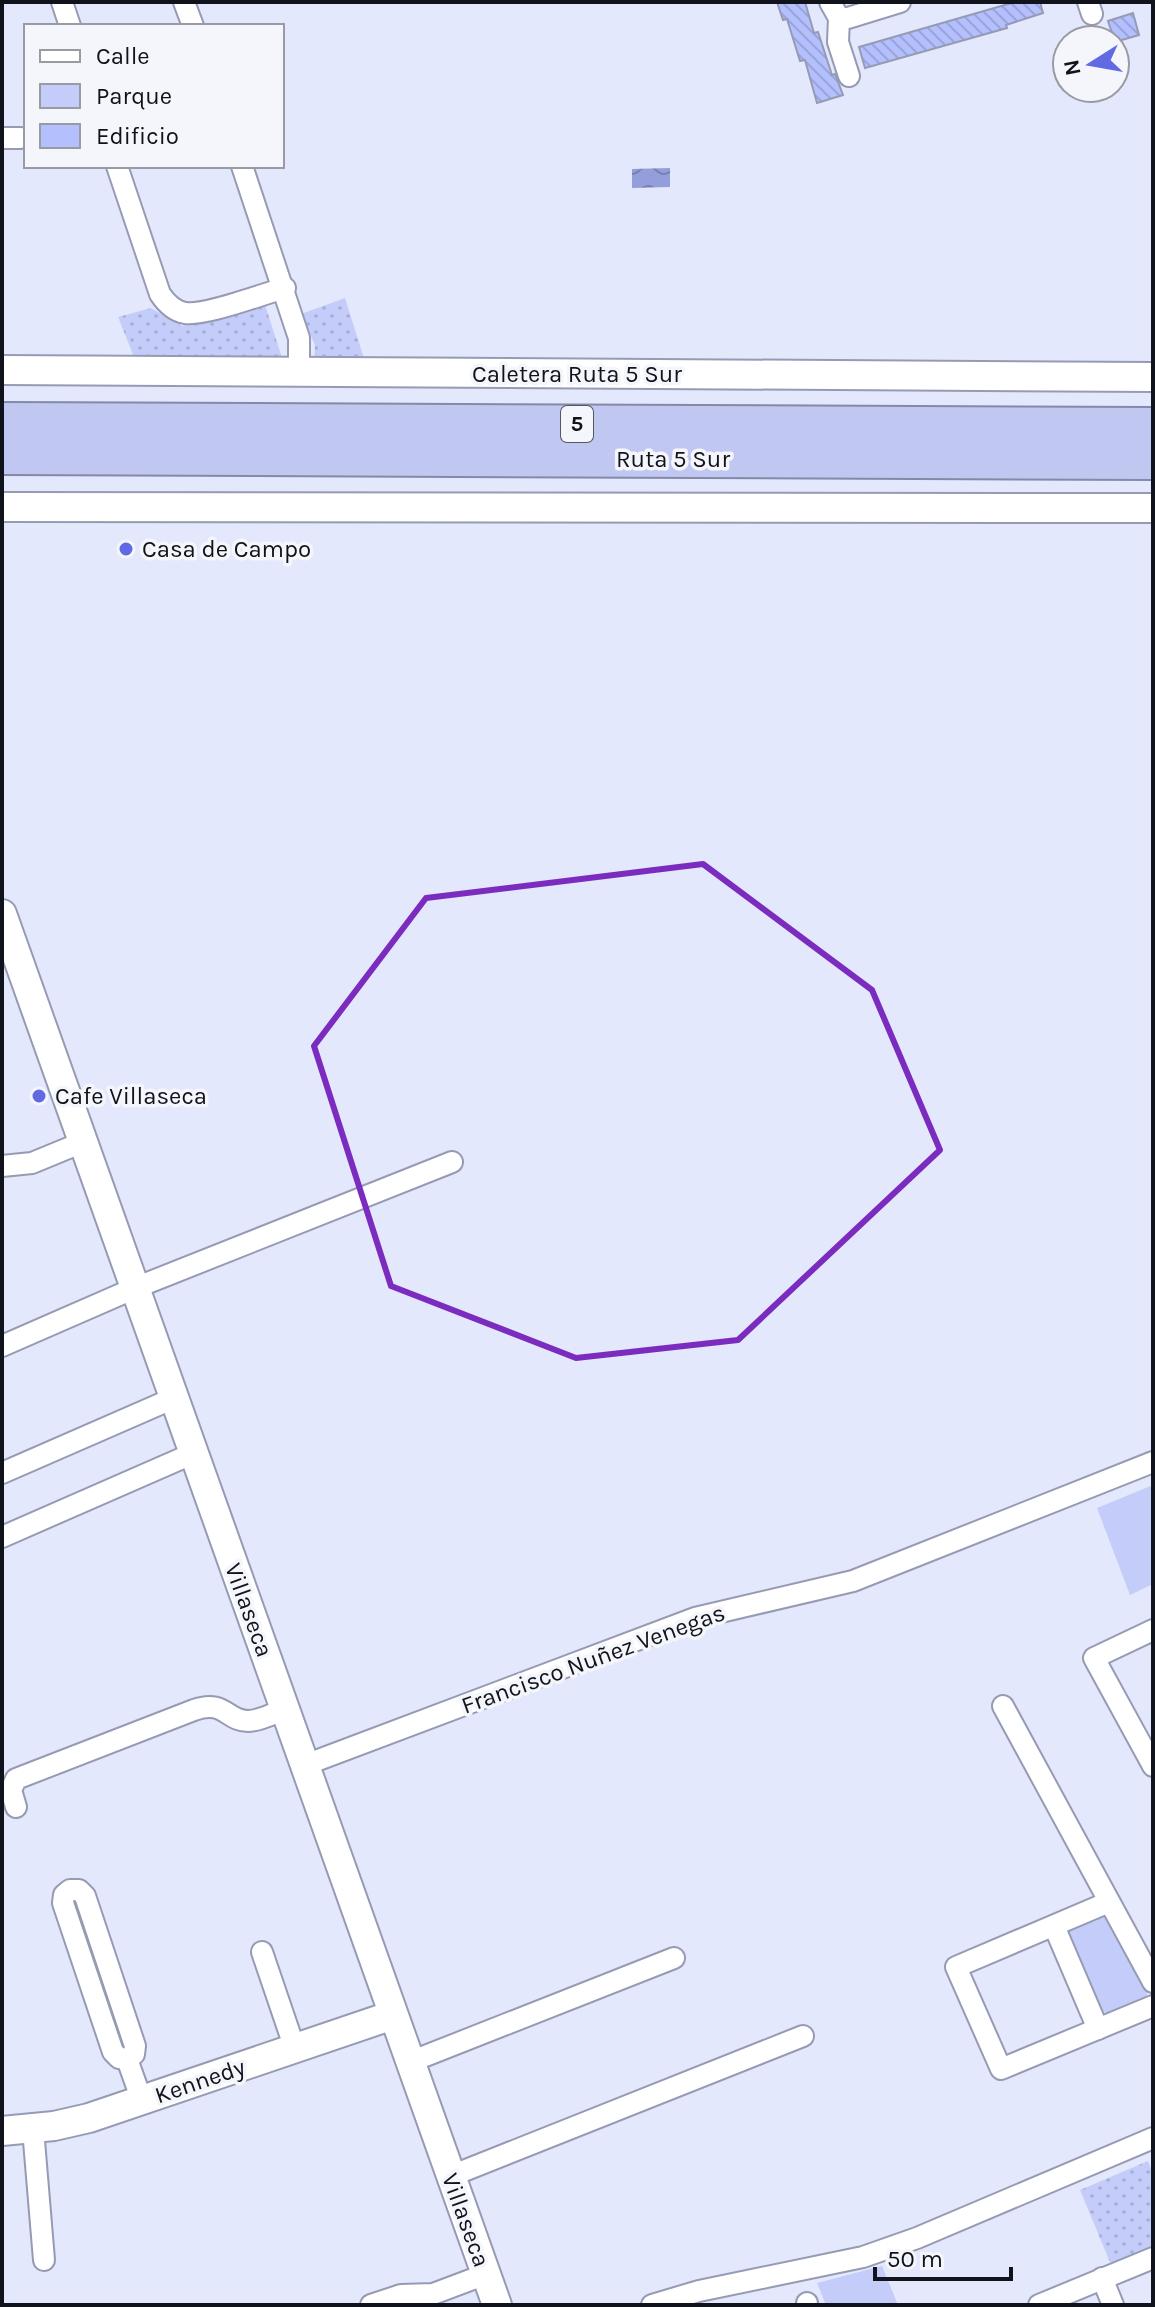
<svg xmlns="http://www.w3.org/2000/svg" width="1155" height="2307" font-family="Karla,sans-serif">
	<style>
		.grass { fill: url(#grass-dots) }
		.park { fill: #c4cdfa }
		.water { fill: url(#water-waves) }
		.building { fill: url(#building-back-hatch); stroke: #959bb3; stroke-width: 2 }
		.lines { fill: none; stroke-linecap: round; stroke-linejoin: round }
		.street-casing { stroke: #969bb3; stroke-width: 24 }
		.secondary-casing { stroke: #969bb3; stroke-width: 32 }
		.highway-casing { stroke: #8389a7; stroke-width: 40 }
		.street { stroke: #fff; stroke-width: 20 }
		.secondary { stroke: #fff; stroke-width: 28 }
		.highway { stroke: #c0c8f2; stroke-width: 36 }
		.marked { fill: none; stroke: #7b2cbf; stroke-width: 6; stroke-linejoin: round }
		.poi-dot { fill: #616ae2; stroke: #f4f6fb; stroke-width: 3 }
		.labels { text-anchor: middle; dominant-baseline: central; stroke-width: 7; stroke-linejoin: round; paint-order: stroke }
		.shield { fill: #f4f6fb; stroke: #55575f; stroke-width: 2 }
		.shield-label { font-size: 22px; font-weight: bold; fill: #11131c }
		.street-label { font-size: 24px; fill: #11131c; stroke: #f4f6fb }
		.poi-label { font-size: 24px; fill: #11131c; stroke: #f4f6fb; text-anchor: start }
	</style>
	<defs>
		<pattern id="grass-dots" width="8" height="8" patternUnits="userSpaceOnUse" patternTransform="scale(2)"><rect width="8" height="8" fill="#c4cdfa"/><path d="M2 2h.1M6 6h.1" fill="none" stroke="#a7afd6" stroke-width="1.8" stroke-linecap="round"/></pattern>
		<pattern id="water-waves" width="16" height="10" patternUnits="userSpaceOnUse" patternTransform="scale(2)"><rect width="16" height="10" fill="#949edb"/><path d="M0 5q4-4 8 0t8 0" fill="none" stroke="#7780b1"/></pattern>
		<pattern id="building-back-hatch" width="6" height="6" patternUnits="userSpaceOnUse" patternTransform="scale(2)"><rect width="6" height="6" fill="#b4c0fe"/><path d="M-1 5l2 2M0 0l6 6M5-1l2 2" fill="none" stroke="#9aa4d9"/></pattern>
	</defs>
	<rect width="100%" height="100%" fill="#e3e8fd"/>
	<g class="grass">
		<polygon points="345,298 367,368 314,366 315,345 301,314"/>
		<polygon points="265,305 285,367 136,362 118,317 151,308 182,326"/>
		<polygon points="1148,2161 1153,2174 1153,2251 1112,2267 1080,2190"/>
	</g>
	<g class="park">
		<polygon points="1153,1485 1153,1584 1130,1595 1097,1508"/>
		<polygon points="1102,1913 1108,1915 1148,1988 1146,1999 1109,2014 1097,2009 1064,1934 1066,1928"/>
		<polygon points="882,2266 898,2305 826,2305 817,2283"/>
	</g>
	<polygon class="water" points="670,168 670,187 632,188 632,169"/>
	<g class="building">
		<polygon points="777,2 805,2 814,33 818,32 832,75 835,74 843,95 817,103 805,60 800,61 787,19 783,20"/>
		<polygon points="1015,2 1040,2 1043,13 1006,25 1007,28 865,68 859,47"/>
		<polygon points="1133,13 1139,35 1115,42 1108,21"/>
	</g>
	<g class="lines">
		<defs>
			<g id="street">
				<polyline points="62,2 70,26"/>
				<polyline points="184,2 193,26"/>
				<polyline points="830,2 839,18 838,42 849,76"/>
				<polyline points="1088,2 1092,14"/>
				<polyline points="839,18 848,18 900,2"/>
				<polyline points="2,138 21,138"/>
				<path d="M 117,166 L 160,294 C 166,303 174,311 185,313 C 206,316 262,294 285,288"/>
				<polyline points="242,166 299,338 299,372"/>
				<polyline points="2,1166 32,1163 83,1142"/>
				<polyline points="2,1346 135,1288 452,1162"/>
				<polyline points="2,1473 174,1398"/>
				<polyline points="2,1537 194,1453"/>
				<polyline points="1153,1630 1094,1658 1153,1766"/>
				<polyline points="1003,1706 1153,1982"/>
				<polyline points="305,1765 695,1618 853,1581 1153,1462"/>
				<path d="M 16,1807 L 11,1790 L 16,1779 L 194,1710 C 225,1699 226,1721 248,1721 C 260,1721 274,1713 285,1709"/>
				<polygon points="70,1890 79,1890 85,1896 135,2046 134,2054 127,2059 119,2058 113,2052 63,1903 64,1895"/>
				<polyline points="1109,1902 956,1967 1001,2069 1153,2006"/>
				<polyline points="1054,1926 1098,2029"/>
				<polyline points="262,1952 295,2049"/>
				<polyline points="127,2059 142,2101"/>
				<polyline points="410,2062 674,1958"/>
				<polyline points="33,2129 44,2260"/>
				<polyline points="451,2176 803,2036"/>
				<polyline points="1102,2278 1113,2305"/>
				<polyline points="807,2303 807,2305"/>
				<polyline points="371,2305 401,2295 433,2294 486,2274"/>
				<polyline points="652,2305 699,2291 863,2257 917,2238 1153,2138"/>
				<polyline points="1039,2305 1153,2258"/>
			</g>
			<g id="secondary">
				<polyline points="2,370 1153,377"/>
				<polyline points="2,507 1153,508"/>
				<polyline points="2,914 497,2305"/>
				<polyline points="2,2131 54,2126 89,2118 393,2015"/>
			</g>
			<g id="highway">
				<polyline points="2,421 1153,426"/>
				<polyline points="2,456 1153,461"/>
			</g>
		</defs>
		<use href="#street" class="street-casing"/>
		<use href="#secondary" class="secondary-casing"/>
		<use href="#highway" class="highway-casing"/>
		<use href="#street" class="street"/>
		<use href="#secondary" class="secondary"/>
		<use href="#highway" class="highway"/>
	</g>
	<path class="marked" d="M 703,864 L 872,990 L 940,1150 L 738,1340 L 576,1358 L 391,1286 L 314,1046 L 426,898 Z"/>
	<g class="poi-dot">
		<circle cx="126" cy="549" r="8"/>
		<circle cx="39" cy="1096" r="8"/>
	</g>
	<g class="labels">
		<rect class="shield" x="561" y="406" width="32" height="36" rx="6"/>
		<g class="shield-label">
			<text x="577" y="424">5</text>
		</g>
		<g class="street-label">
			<text x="577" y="374">Caletera Ruta 5 Sur</text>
			<text x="673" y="459">Ruta 5 Sur</text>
			<text transform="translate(249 1610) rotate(70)">Villaseca</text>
			<text transform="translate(593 1659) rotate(-20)">Francisco Nuñez Venegas</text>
			<text transform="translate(200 2081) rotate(-19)">Kennedy</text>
			<text transform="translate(466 2220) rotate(70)">Villaseca</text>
		</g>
		<g class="poi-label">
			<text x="142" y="549">Casa de Campo</text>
			<text x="55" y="1096">Cafe Villaseca</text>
		</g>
	</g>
	<rect width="1155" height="2307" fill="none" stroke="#11131c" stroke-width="8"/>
	<rect x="24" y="24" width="260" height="144" fill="#f4f6fb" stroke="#999ba2" stroke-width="2"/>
	<rect x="40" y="50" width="40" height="12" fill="#ffffff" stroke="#999ba2" stroke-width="2"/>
	<text x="96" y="64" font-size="24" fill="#11131c">Calle</text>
	<rect x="40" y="84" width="40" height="24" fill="#c4cdfa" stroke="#999ba2" stroke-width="2"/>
	<text x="96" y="104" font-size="24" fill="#11131c">Parque</text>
	<rect x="40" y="124" width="40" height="24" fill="#b4c0fe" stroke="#999ba2" stroke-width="2"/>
	<text x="96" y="144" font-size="24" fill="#11131c">Edificio</text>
	<g transform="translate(1091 64) rotate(259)"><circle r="38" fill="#f4f6fb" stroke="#999ba2" stroke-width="2"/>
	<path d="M0-6L14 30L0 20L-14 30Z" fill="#616ae2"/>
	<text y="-12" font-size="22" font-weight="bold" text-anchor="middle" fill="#11131c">N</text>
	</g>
	<path d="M875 2267v12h136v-12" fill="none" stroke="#11131c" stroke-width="4"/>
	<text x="887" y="2267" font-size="24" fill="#11131c" stroke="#f4f6fb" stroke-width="6" paint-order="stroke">50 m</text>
</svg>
